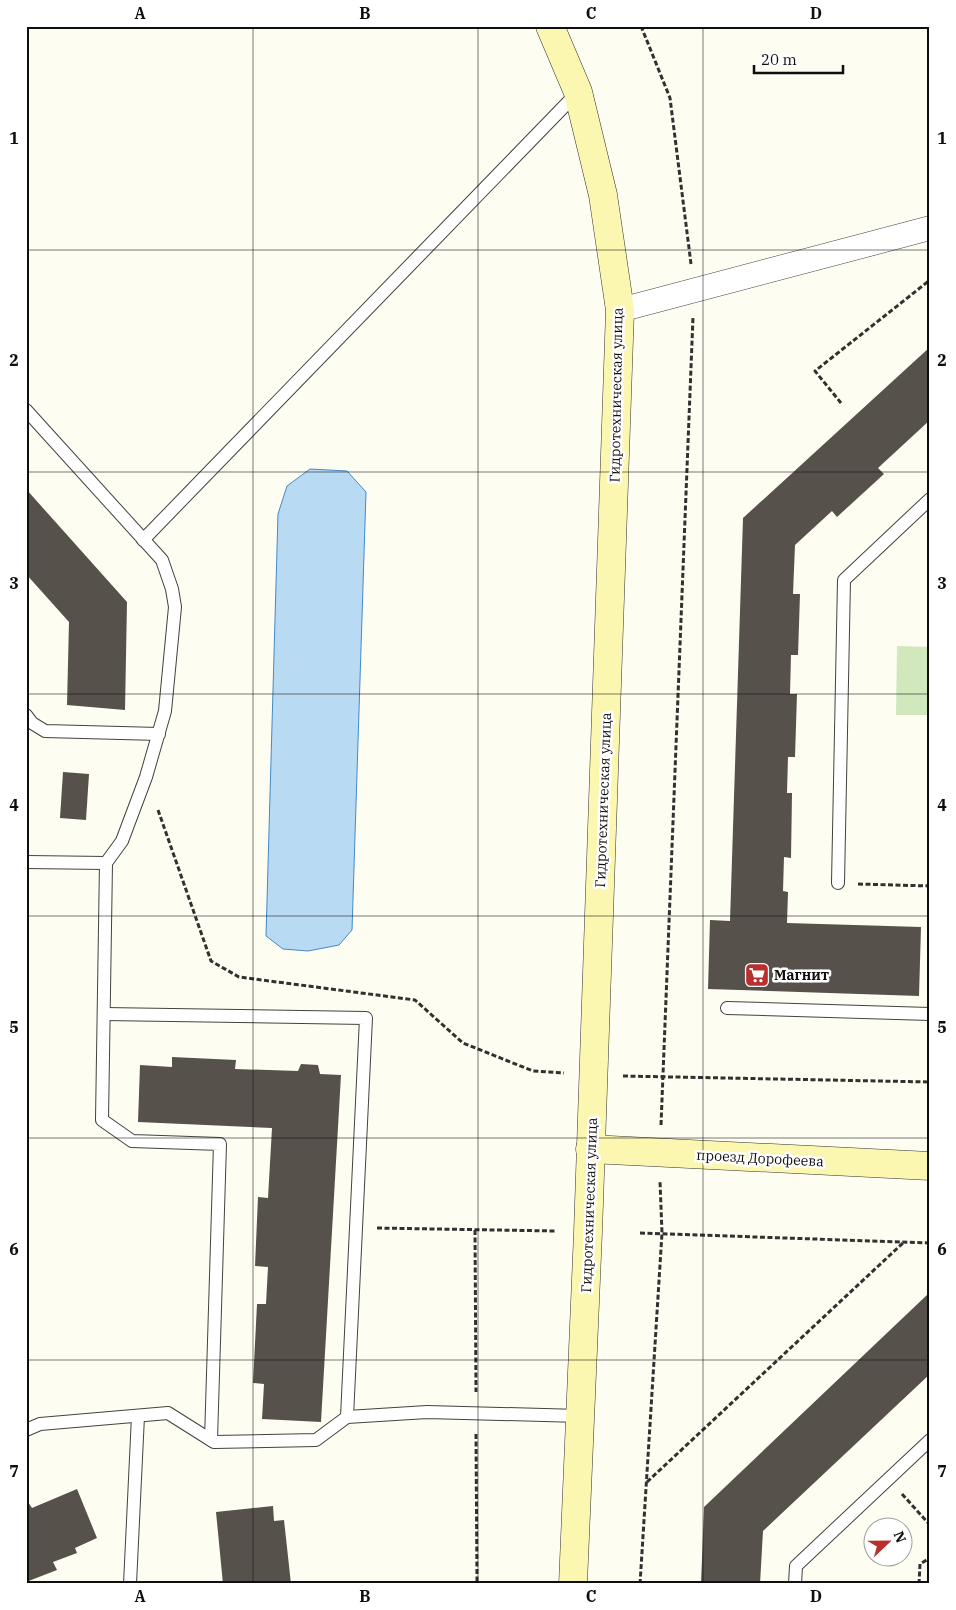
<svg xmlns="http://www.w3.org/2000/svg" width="956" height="1610" font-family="'IBM Plex Serif',serif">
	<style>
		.green { fill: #d0e8bc }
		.water { fill: #b9daf3; stroke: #438ac7 }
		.building { fill: #57514c }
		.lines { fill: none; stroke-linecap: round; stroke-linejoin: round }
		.lane-casing { stroke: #424242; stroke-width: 14 }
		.street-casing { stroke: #424242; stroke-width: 25 }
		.secondary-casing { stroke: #313131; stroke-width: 29 }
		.path { stroke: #313131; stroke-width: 3; stroke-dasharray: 5 2.5; stroke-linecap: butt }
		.lane { stroke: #fff; stroke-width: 12 }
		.street { stroke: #fff; stroke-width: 24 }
		.secondary { stroke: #fbf7b0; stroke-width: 28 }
		.grid { fill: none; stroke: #0f0f0f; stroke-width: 1; stroke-opacity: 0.55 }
		.labels { text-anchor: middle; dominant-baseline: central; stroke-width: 5; stroke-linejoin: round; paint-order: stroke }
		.street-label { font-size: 14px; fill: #0f0f0f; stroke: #fff }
		.poi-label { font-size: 14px; font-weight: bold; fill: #0f0f0f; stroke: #fff; text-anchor: start }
		.neatline { fill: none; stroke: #0f0f0f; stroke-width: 2 }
		.grid-label { font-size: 16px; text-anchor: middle; font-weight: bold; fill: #0f0f0f }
	</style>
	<rect width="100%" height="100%" fill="#fefdf2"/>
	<polygon class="green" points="897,646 930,647 930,715 896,715"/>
	<polygon class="water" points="310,469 347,471 366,492 352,930 339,945 308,951 283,949 266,936 278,514 287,486"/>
	<g class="building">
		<polygon points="930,347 930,420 878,468 884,474 837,517 832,511 795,545 793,594 800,594 798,655 791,655 790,694 797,694 795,757 788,757 787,793 792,793 791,858 784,857 783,891 788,892 787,923 921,927 919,996 708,989 710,920 730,921 743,518"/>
		<polygon points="26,489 127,602 125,710 67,705 69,622 26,574"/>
		<polygon points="63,772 89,774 86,820 60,818"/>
		<polygon points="172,1057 236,1060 235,1069 298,1071 301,1064 318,1065 320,1074 341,1075 321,1422 262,1419 264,1384 253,1383 257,1304 266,1304 268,1267 255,1266 258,1197 268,1198 272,1128 138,1122 140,1065 172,1067"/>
		<polygon points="928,1294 930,1374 763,1531 760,1584 701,1584 704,1507"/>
		<polygon points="77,1489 97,1538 75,1548 77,1553 53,1562 57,1570 26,1582 26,1499 32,1508"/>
		<polygon points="273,1506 274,1521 284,1520 291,1584 223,1584 216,1512"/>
	</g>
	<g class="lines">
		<defs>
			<g id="lane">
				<polyline points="26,410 162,560 172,589 175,607 165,711 146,777 122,841 106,863 26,862"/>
				<polyline points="143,540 578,92"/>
				<polyline points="26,715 32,723 45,731 159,734"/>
				<polyline points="106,863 102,1120 132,1141 220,1144 211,1440"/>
				<polyline points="838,883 844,580 930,499"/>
				<polyline points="727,1008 930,1014"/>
				<polyline points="104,1014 366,1018 347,1417"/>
				<polyline points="26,1430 40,1424 168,1413 214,1442 316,1440 347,1417 427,1412 580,1416"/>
				<polyline points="130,1584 138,1416"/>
				<polyline points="795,1584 796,1566 930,1440"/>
			</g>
			<polyline id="street" points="620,310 930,228"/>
			<g id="secondary">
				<polyline points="550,26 578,92 603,195 620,310 588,1232 573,1584"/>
				<polyline points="590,1149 930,1166"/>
			</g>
		</defs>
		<use href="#lane" class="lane-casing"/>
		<use href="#street" class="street-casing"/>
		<use href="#secondary" class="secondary-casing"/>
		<g class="path">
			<polyline points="641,26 670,98 691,264"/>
			<polyline points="841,403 815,371 930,280"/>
			<polyline points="158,810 211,961 239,977 415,1000 463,1043 533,1071 564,1073"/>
			<polyline points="858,884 930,886"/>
			<polyline points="623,1076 930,1082"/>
			<polyline points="661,1125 693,317"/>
			<polyline points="377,1228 556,1231"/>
			<polyline points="475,1230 476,1392"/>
			<polyline points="640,1233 930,1243"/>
			<polyline points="476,1434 477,1584"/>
			<polyline points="647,1482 904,1242"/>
			<polyline points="902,1494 930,1525"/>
			<polyline points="640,1584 662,1233 660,1181"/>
			<polyline points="919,1584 920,1564 930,1558"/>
		</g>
		<use href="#lane" class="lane"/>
		<use href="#street" class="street"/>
		<use href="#secondary" class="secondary"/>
	</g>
	<path class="grid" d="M 253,26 L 253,1584M 478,26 L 478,1584M 703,26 L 703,1584M 26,250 L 930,250M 26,472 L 930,472M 26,694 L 930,694M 26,916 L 930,916M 26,1138 L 930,1138M 26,1360 L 930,1360"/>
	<defs>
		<symbol id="supermarket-square" viewBox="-11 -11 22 22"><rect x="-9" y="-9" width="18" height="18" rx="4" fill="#b92f2d" stroke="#fff"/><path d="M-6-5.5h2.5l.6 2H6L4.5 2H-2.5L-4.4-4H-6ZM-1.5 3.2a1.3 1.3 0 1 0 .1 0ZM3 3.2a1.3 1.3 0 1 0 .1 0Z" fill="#fff"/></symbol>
	</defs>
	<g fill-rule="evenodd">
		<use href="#supermarket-square" x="743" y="961" width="28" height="28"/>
	</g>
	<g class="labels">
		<g class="street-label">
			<text transform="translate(616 395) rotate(-89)">Гидротехническая улица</text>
			<text transform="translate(603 800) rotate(-88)">Гидротехническая улица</text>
			<text transform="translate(760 1158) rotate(3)">проезд Дорофеева</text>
			<text transform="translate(589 1205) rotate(-88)">Гидротехническая улица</text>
		</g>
		<g class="poi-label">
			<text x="774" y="975">Магнит</text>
		</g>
	</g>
	<rect width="956" height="1610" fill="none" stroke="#ffffff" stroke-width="55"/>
	<g transform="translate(888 1542) rotate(68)"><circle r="24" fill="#ffffff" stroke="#9f9f9f"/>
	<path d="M0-4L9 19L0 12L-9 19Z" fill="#b92f2d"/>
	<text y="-8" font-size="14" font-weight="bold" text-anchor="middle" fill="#0f0f0f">N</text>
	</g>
	<path d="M754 65v8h89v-8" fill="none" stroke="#0f0f0f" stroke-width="2.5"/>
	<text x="761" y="65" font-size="15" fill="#0f0f0f" stroke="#ffffff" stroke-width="4" paint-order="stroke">20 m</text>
	<rect x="28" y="28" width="900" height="1554" class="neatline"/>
	<g class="grid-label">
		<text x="140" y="19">A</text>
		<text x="365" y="19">B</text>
		<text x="591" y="19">C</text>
		<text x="816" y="19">D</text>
		<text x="14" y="144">1</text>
		<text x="942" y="144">1</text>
		<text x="14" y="366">2</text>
		<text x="942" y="366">2</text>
		<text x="14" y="589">3</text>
		<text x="942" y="589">3</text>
		<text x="14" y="811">4</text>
		<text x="942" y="811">4</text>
		<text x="14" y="1033">5</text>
		<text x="942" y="1033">5</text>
		<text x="14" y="1255">6</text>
		<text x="942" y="1255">6</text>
		<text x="14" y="1477">7</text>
		<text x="942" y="1477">7</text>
		<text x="140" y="1602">A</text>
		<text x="365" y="1602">B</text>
		<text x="591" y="1602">C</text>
		<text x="816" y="1602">D</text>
	</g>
</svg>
